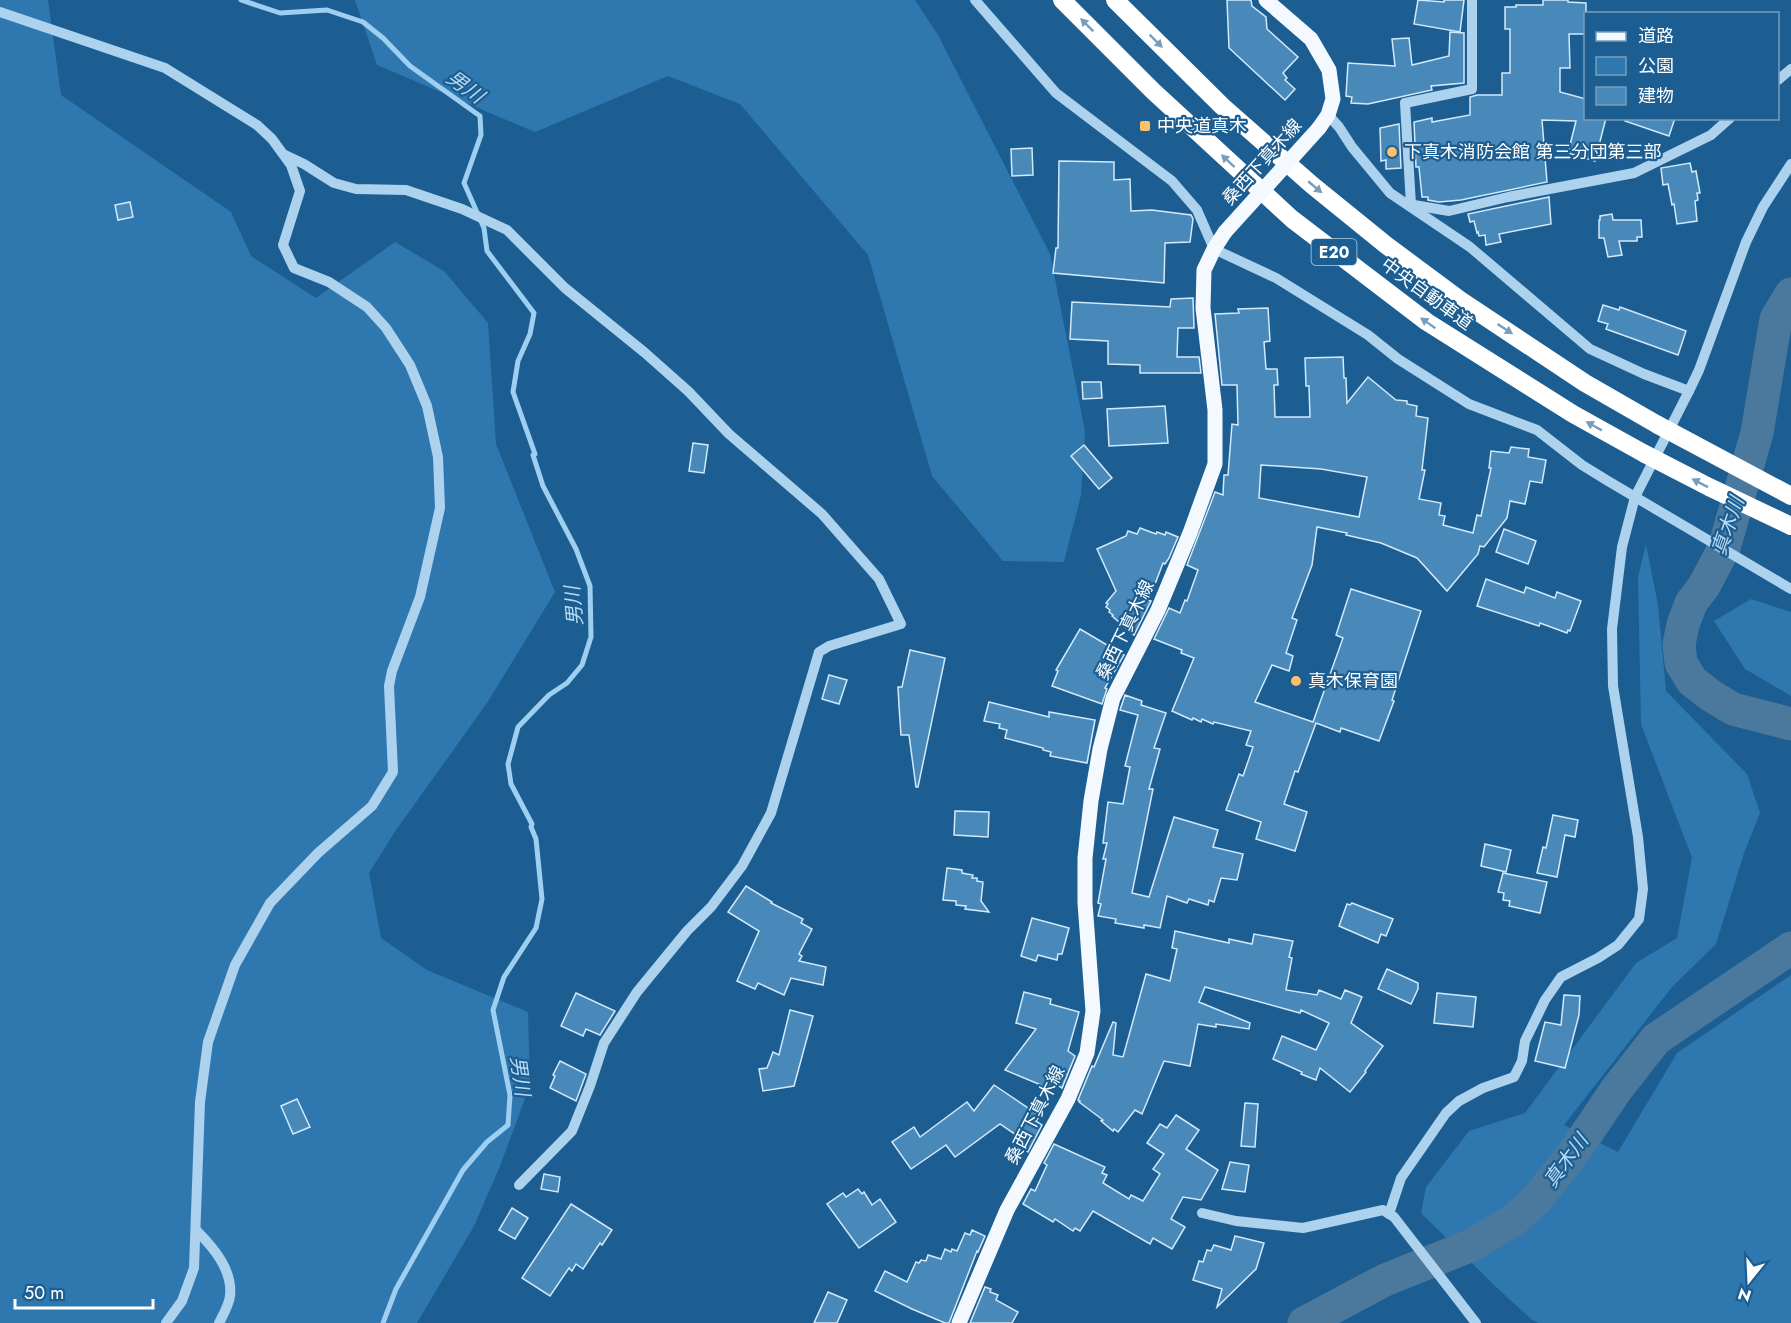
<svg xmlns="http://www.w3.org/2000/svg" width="1791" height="1323" font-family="Jost,'Noto Sans JP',sans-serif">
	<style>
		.green { fill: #2f78af }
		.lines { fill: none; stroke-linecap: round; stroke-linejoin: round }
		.stream { stroke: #9fcff0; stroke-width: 5 }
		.river { stroke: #4b799d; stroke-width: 33 }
		.building { fill: #4989ba; stroke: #d2e9fa; stroke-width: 1.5; fill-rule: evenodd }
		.minor { stroke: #acd2ee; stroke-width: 10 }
		.major { stroke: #f3f9ff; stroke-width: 15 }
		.highway { stroke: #fff; stroke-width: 18 }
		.major-bridge { stroke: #f3f9ff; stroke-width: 15 }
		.highway-bridge { stroke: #fff; stroke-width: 18 }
		.oneway { fill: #779ebd }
		.poi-dot { fill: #fec16a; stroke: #1c5e91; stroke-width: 2 }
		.labels { text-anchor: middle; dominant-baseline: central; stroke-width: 4.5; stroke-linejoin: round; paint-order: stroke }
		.shield { fill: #1c5e91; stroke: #bbcfde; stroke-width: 1.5 }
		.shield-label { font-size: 16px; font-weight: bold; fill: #fff }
		.poi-label { font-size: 18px; fill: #fff; stroke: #1c5e91; text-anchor: start }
		.street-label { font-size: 18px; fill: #fff; stroke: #1c5e91 }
		.water-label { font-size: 20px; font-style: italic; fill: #b8dbf5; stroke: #1c5e91 }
	</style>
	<rect width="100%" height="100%" fill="#1c5e91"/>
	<g class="green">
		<polygon points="0,0 48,0 61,95 231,212 251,256 316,298 395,242 444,271 488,323 496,444 555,592 487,703 396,830 369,873 381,938 427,970 528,1012 530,1085 500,1166 474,1226 417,1323 0,1323"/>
		<polygon points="355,0 915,0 938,35 1050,254 1085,431 1081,495 1064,562 1003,561 932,476 868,255 740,104 668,76 535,132 377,65"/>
		<polygon points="1646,544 1658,605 1666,691 1747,774 1760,813 1744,853 1716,944 1672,987 1564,1125 1618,1152 1677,1053 1791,975 1791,1323 1539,1323 1531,1319 1494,1285 1421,1213 1426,1187 1469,1131 1525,1113 1636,963 1677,938 1692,858 1641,724 1638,577"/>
		<polygon points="1751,599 1791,612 1791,696 1745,669 1714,621"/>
	</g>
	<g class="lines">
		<polyline class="stream" points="241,0 280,13 327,10 363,22 383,38 410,66 480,116 481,135 464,183 484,228 487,251 534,313 530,334 518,361 513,392 535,454 533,455 543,486 576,549 590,586 591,637 582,665 567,683 549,695 518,727 508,764 511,784 532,824 531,827 536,839 542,899 536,928 504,977 493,1010 510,1095 508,1125 487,1142 463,1170 396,1289 383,1323"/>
		<g class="river">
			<polyline points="1791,294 1776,319 1757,433 1724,548 1704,586 1691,603 1683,625 1679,644 1681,663 1692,681 1710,695 1733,709 1791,724"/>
			<polyline points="1304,1323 1385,1280 1472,1245 1515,1219 1537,1199 1575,1151 1616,1090 1656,1039 1791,948"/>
		</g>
	</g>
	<g class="building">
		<polygon points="1227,0 1251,0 1252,6 1266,17 1267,29 1298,57 1283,73 1287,78 1285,80 1295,89 1285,100 1229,48"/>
		<polygon points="1418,0 1444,2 1444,0 1464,0 1460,32 1414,24"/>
		<polygon points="1543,0 1568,0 1568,2 1586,3 1586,34 1569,34 1570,68 1560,68 1560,92 1586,99 1586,118 1606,118 1595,161 1568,153 1576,121 1542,120 1547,182 1461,200 1439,202 1428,200 1428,197 1422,197 1419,167 1416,167 1414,122 1432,118 1432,122 1470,115 1470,97 1477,95 1502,95 1502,73 1510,73 1510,29 1505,29 1505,7 1516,7 1516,5 1543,5"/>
		<polygon points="1450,32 1464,33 1464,83 1431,86 1432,90 1368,104 1351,103 1352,97 1346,96 1348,63 1395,66 1392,39 1409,38 1412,65 1449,56"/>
		<polygon points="1625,118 1675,118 1669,136 1625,121"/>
		<polygon points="1399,124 1401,168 1386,169 1386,160 1381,161 1380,128"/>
		<polygon points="1032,148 1033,175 1012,176 1011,149"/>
		<polygon points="1059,161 1114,162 1114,180 1130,179 1131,211 1152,210 1191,215 1193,219 1190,242 1165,243 1164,283 1053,273 1056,248 1058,248"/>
		<polygon points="1690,163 1692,172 1696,171 1700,193 1697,193 1698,200 1695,201 1697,221 1677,224 1674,204 1672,205 1668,184 1663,185 1661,168"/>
		<polygon points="1549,197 1551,224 1499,234 1501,242 1486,245 1485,235 1479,236 1478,232 1477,233 1474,221 1470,222 1468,214"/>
		<polygon points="130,202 133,217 118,220 115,205"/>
		<polygon points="1612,214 1613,220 1641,220 1642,237 1637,237 1637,241 1619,241 1622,255 1608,257 1604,238 1599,238 1599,220 1600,220 1600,216"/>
		<polygon points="1193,298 1194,328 1178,328 1177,357 1199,357 1201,373 1140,373 1140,365 1108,364 1108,341 1070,339 1072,302 1170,307 1171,299"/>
		<polygon points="1603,305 1619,310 1620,307 1686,331 1678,355 1606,329 1608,324 1598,321"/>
		<path d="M 1268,308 L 1270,341 L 1264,342 L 1266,369 L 1277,369 L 1278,385 L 1274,385 L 1275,417 L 1310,417 L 1309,386 L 1306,386 L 1305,358 L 1343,357 L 1344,378 L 1346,378 L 1347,403 L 1368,377 L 1396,400 L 1407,401 L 1407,404 L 1417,406 L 1416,416 L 1428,418 L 1422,470 L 1425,470 L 1419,499 L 1441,503 L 1439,515 L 1445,516 L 1443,525 L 1473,533 L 1477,515 L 1481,516 L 1491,468 L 1489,468 L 1491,451 L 1509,453 L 1511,447 L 1529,449 L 1528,457 L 1546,460 L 1542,483 L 1530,481 L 1525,504 L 1510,501 L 1507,518 L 1484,547 L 1480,546 L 1478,554 L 1447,591 L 1417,558 L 1381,543 L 1346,535 L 1347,533 L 1317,527 L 1312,565 L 1292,618 L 1297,620 L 1286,653 L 1293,656 L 1289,671 L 1272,665 L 1255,702 L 1313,722 L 1343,638 L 1336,635 L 1351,589 L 1421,611 L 1392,700 L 1394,701 L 1379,741 L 1341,728 L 1340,732 L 1316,723 L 1298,772 L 1295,771 L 1284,804 L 1307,812 L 1295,851 L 1256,839 L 1261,822 L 1226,810 L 1239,774 L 1243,776 L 1253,747 L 1246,745 L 1251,731 L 1214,722 L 1213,724 L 1202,719 L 1201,722 L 1193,718 L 1192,720 L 1172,711 L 1194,658 L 1181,653 L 1182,650 L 1154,639 L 1169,608 L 1180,613 L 1185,600 L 1187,601 L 1198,570 L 1187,565 L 1215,492 L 1223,495 L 1224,475 L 1228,475 L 1232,424 L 1238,425 L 1237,385 L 1222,385 L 1215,314 L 1239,313 L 1238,309 ZM 1261,465 L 1321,469 L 1367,477 L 1359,517 L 1259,498 Z"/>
		<polygon points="1082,382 1101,382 1102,398 1083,399"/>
		<polygon points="1165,406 1168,443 1109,446 1107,409"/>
		<polygon points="693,443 708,445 704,473 689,471"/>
		<polygon points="1084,445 1112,478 1099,489 1071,456"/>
		<polygon points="1140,528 1156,534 1157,532 1165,535 1166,532 1178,537 1169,558 1165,564 1163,563 1149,600 1151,601 1134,635 1112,616 1113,615 1109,612 1110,610 1106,607 1108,604 1106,603 1116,591 1097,549 1126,536 1128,531 1137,534"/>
		<polygon points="1504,529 1536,541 1528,564 1496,552"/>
		<polygon points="1486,579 1524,593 1526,587 1555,598 1557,592 1581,601 1570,631 1568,630 1567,633 1540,623 1539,626 1477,606"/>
		<polygon points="1080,629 1124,655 1105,688 1107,689 1102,704 1052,686 1058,671 1056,670"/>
		<polygon points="910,650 945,658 918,787 916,787 909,735 901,735 899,706 898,687 902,687"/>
		<polygon points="829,675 847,680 839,704 822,699"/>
		<polygon points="1125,695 1142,701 1141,705 1166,713 1154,748 1160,749 1149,789 1153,789 1132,893 1149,897 1174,817 1218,830 1213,847 1243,854 1237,880 1221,878 1214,902 1209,900 1208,905 1189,899 1187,903 1167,896 1160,928 1144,925 1144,928 1115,923 1116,919 1098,916 1101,904 1098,903 1106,859 1103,859 1107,843 1103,843 1108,802 1123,804 1130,767 1125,766 1138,715 1120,710"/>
		<polygon points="989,702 1049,717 1049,712 1095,720 1087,763 1050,756 1051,752 1043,750 1043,748 1005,738 1007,730 999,728 1000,724 984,721"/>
		<polygon points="955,811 989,812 988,837 954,835"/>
		<polygon points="1553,815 1578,820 1575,837 1565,835 1557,877 1537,873 1543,847 1546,848"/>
		<polygon points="1485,844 1511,850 1506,872 1481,866"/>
		<polygon points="947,868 962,870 962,873 973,875 972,878 977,878 977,881 983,882 981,901 989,912 965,909 966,906 956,905 956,901 943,900"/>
		<polygon points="1503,873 1547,882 1540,913 1509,906 1510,901 1503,900 1504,893 1498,892"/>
		<polygon points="746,886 772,902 771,903 803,919 801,923 812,929 799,954 802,956 799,961 826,967 823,985 791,978 784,995 758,983 755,989 737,981 759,931 728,912"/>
		<polygon points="1352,903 1393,919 1386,936 1381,934 1378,943 1339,926 1347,904 1350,905"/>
		<polygon points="1032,918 1069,928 1062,954 1058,954 1057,960 1038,955 1036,961 1021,956"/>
		<polygon points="1175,931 1229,943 1229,939 1252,944 1254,934 1293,941 1289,957 1292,958 1286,990 1317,995 1319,990 1341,999 1345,990 1362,997 1351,1023 1383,1046 1365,1071 1366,1072 1350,1092 1320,1068 1316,1080 1301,1074 1302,1072 1273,1059 1282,1036 1316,1050 1329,1023 1301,1010 1300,1013 1205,987 1199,1002 1250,1023 1249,1029 1216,1024 1216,1027 1198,1024 1190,1066 1164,1061 1142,1114 1135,1110 1118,1132 1114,1129 1113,1131 1101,1121 1103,1120 1079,1102 1080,1101 1078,1100 1092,1066 1094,1067 1113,1022 1116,1023 1113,1055 1123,1057 1146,974 1170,981 1177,949 1172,948"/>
		<polygon points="1387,969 1418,983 1418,989 1411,1004 1378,989"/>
		<polygon points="1024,992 1051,999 1050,1004 1079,1012 1068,1051 1075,1056 1062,1088 1055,1083 1048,1088 1005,1070 1036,1029 1016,1023"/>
		<polygon points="576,993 615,1011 600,1035 586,1029 583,1036 561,1026"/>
		<polygon points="1437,993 1476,997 1473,1027 1434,1023"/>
		<polygon points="1564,995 1580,996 1579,1015 1565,1068 1535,1061 1545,1022 1561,1025"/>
		<polygon points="790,1010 813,1016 794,1086 763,1091 759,1069 767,1068 773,1052 779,1055"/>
		<polygon points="560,1061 586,1074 576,1101 550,1088 555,1076 553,1075"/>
		<polygon points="994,1085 1040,1116 1036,1121 1042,1125 1028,1152 1018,1145 1022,1139 1000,1124 955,1157 946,1145 911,1169 892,1142 914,1127 920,1137 967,1102 974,1111"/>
		<polygon points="297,1099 310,1127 293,1134 281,1106"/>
		<polygon points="1245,1103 1258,1104 1255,1147 1241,1146"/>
		<polygon points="1176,1115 1199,1130 1186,1149 1218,1170 1201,1200 1183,1197 1171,1219 1185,1227 1172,1249 1153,1238 1150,1244 1093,1211 1080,1231 1075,1228 1073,1231 1055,1219 1053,1222 1023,1204 1031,1189 1035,1191 1047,1165 1044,1163 1054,1144 1105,1167 1102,1173 1107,1175 1103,1183 1129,1199 1131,1195 1143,1201 1160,1174 1153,1169 1164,1154 1147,1143 1160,1124 1167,1128"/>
		<polygon points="1230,1162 1249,1165 1245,1192 1222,1189"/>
		<polygon points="544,1174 560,1177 558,1192 541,1189"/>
		<polygon points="858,1189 862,1194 864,1192 872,1205 880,1199 896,1222 859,1248 827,1204 843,1193 846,1197"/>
		<polygon points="571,1204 612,1230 602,1245 600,1243 583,1269 576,1264 572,1271 569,1268 550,1296 522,1278"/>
		<polygon points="512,1208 528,1218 515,1239 499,1230"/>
		<polygon points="972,1230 985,1236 978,1252 977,1251 949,1323 945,1323 912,1309 875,1291 885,1271 907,1282 916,1262 919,1263 921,1260 926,1261 928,1255 941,1259 945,1249 951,1252 952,1249 957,1251 965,1233 970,1235"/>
		<polygon points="1235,1236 1264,1243 1256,1269 1217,1307 1222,1289 1193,1280 1199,1261 1203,1262 1207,1250 1211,1251 1214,1245 1231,1250"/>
		<polygon points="985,1287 991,1289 990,1292 998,1295 996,1300 1018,1312 1012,1323 970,1323"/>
		<polygon points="828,1292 847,1300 837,1323 814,1323"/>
	</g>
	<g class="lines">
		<g class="minor">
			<polyline points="975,0 1056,93 1172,181 1197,210 1214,249 1276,278 1368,335 1398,359 1469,404 1537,430 1582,465 1608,481 1791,589"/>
			<polyline points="0,12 165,68 257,125 272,139 291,165 300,191 283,245 294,268 329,282 367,307 386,328 410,365 427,406 438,457 440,508 420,597 392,671 389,686 393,772 372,806 318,853 270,903 235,965 208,1042 200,1102 194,1268 182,1301 166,1323"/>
			<polyline points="1778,80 1791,69"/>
			<polyline points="1328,115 1339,127 1352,147 1390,193 1470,247 1590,349 1644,374 1689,391 1635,497 1622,547 1612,629 1613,686 1638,837 1643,889 1639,919 1618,945 1598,958 1561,977 1545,1000 1525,1041 1522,1061 1514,1077 1483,1088 1459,1101 1446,1113 1401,1178 1389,1214"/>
			<polyline points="285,155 304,164 334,183 356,189 406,190 462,209 507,230 565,288 644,352 688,391 729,434 822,514 879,579 901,624 829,646 819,652 771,813 742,866 711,907 687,931 637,992 604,1043 590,1086 572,1131 519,1185"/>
			<polyline points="1408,204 1449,211 1508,197 1634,173 1711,135 1730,118"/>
			<polyline points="1411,205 1405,103 1472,89 1472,0"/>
			<polyline points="1689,391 1699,370 1746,242 1763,207 1791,164"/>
			<polyline points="1202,1213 1236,1221 1303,1228 1383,1210 1394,1217 1476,1323"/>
			<path d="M 196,1230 C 213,1247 233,1270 230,1296 C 229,1305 223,1315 219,1323"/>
		</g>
		<g class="major">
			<polyline points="1266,0 1311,39 1329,70 1333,99 1328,115 1319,128"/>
			<polyline points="959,1323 1007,1210 1068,1099 1087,1053 1093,1011 1085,903 1085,858 1091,801 1100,749 1113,698 1158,610 1190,533 1215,464 1215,410 1203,308 1204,270 1214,249 1225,232"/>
		</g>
		<g class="highway">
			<polyline points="1062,0 1153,91 1292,219 1427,322 1573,414 1645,454"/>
			<polyline points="1115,0 1222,106 1312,185 1386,245 1460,300 1585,383 1658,425"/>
		</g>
		<polyline class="major-bridge" points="1225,232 1319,128"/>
		<g class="highway-bridge">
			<polyline points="1658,425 1791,496"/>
			<polyline points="1645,454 1709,487 1791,526"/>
		</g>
	</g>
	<defs><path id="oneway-solid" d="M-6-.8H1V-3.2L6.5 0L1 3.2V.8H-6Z" transform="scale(1.5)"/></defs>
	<g class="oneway">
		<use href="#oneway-solid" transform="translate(1087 25) rotate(-135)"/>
		<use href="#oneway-solid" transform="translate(1156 41) rotate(45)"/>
		<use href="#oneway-solid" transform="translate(1228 161) rotate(-137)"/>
		<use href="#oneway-solid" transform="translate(1315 187) rotate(40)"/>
		<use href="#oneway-solid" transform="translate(1428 323) rotate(-145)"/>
		<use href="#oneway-solid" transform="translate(1505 329) rotate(33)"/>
		<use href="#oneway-solid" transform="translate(1594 426) rotate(-151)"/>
		<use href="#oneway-solid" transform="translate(1700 483) rotate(-153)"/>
	</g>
	<g class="poi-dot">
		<rect x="1139" y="120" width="12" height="12" rx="3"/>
		<circle cx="1392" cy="152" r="6"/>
		<circle cx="1296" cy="681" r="6"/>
	</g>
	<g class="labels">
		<rect class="shield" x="1311.5" y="239" width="45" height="26" rx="4.5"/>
		<g class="shield-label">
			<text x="1334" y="252">E20</text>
		</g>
		<g class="poi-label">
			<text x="1157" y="126">中央道真木</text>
			<text x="1404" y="152">下真木消防会館 第三分団第三部</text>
			<text x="1308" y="681">真木保育園</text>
		</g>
		<g class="street-label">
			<text transform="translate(1262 162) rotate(-48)">桑西下真木線</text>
			<text transform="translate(1427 294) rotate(36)">中央自動車道</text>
			<text transform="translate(1125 630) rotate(-64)">桑西下真木線</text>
			<text transform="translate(1035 1115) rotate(-63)">桑西下真木線</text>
		</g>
		<g class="water-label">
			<text transform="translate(465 87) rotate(36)">男川</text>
			<text transform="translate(1728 526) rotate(-71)">真木川</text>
			<text transform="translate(574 606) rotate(-95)">男川</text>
			<text transform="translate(520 1076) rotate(82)">男川</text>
			<text transform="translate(1566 1161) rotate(-54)">真木川</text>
		</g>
	</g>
	<rect x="1584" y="12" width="195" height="108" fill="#1c5e91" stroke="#779ebd" stroke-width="1.5"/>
	<rect x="1596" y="32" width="30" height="9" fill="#f3f9ff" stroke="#779ebd" stroke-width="1.5"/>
	<text x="1638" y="42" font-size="18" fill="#ffffff">道路</text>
	<rect x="1596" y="57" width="30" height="18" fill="#2f78af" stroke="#779ebd" stroke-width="1.5"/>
	<text x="1638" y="72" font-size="18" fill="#ffffff">公園</text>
	<rect x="1596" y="87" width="30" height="18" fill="#4989ba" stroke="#779ebd" stroke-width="1.5"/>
	<text x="1638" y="102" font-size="18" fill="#ffffff">建物</text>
	<g transform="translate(1749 1281) rotate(198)" stroke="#1c5e91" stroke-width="4.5" paint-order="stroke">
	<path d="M0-4.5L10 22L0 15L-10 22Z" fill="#ffffff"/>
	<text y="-9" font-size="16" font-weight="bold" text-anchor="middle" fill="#ffffff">N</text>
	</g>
	<path d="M15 1299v9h138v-9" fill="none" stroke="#ffffff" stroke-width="3"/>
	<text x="24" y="1299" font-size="18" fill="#ffffff" stroke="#1c5e91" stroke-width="4.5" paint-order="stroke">50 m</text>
</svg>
